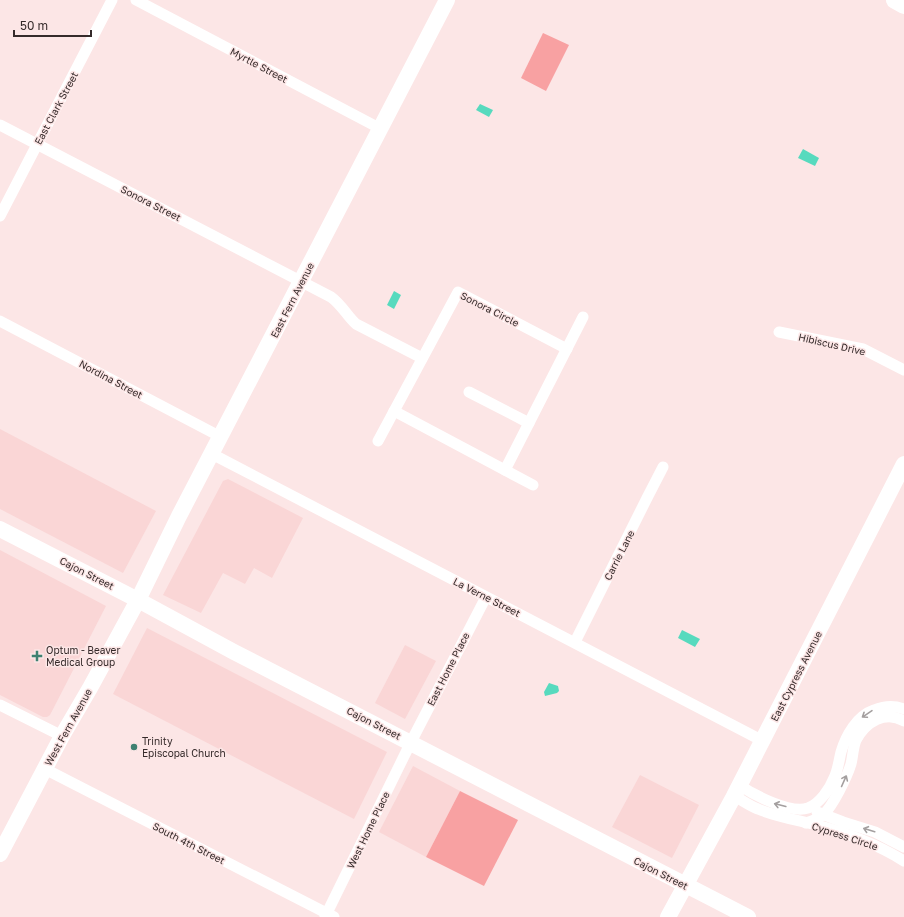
<svg xmlns="http://www.w3.org/2000/svg" width="904" height="917" font-family="'Golos Text',sans-serif">
	<style>
		.built { fill: #fad6d6 }
		.green { fill: #f8a1a2 }
		.water { fill: #57dabe }
		.lines { fill: none; stroke-linecap: round; stroke-linejoin: round }
		.street { stroke: #fff; stroke-width: 11 }
		.secondary { stroke: #fff; stroke-width: 16 }
		.primary { stroke: #fff; stroke-width: 18 }
		.oneway { stroke: #a49f9f }
		.poi-dot { fill: #3f8171; stroke: #fce6e6; stroke-width: 1.5 }
		.labels { text-anchor: middle; dominant-baseline: central; stroke-width: 3; stroke-linejoin: round; paint-order: stroke }
		.street-label { font-size: 10px; fill: #352a2a; stroke: #fce6e6 }
		.poi-label { font-size: 10px; fill: #352a2a; stroke: #fce6e6; text-anchor: start }
	</style>
	<rect width="100%" height="100%" fill="#fce6e6"/>
	<g class="built">
		<polygon points="0,429 156,511 123,573 0,509"/>
		<polygon points="228,479 303,518 272,578 254,568 245,584 223,573 201,613 163,595 223,481"/>
		<polygon points="0,550 106,606 50,715 47,717 43,717 0,695"/>
		<polygon points="147,628 387,752 354,819 113,694"/>
		<polygon points="405,645 436,661 405,719 375,703"/>
		<polygon points="413,766 460,791 426,857 379,832"/>
		<polygon points="640,775 699,805 672,858 612,827"/>
	</g>
	<g class="green">
		<polygon points="543,33 569,45 546,91 521,78"/>
		<polygon points="460,791 518,820 484,886 426,857"/>
	</g>
	<g class="water">
		<polygon points="480,104 493,110 489,117 476,110"/>
		<polygon points="803,149 819,158 815,166 798,158"/>
		<polygon points="394,291 401,295 394,309 387,305"/>
		<polygon points="682,630 700,639 695,647 678,638"/>
		<polygon points="549,683 558,686 559,691 557,693 545,696 544,692"/>
	</g>
	<g class="lines">
		<g class="street">
			<polyline points="136,0 381,129"/>
			<path d="M 0,125 L 331,297 C 342,305 347,316 356,324 L 422,358"/>
			<polyline points="0,216 112,0"/>
			<polyline points="0,321 221,437"/>
			<polyline points="779,332 863,349 904,370"/>
			<polyline points="469,392 529,423"/>
			<polyline points="394,411 533,485"/>
			<polyline points="378,441 458,292 567,349"/>
			<polyline points="212,454 763,741"/>
			<polyline points="505,470 583,317"/>
			<polyline points="575,642 647,498 663,467"/>
			<polyline points="0,705 62,736"/>
			<polyline points="45,769 334,917"/>
			<path d="M 739,785 C 754,795 790,814 808,808 C 819,804 830,789 834,778 C 838,770 839,760 841,752 C 846,735 857,716 874,710 C 884,706 894,705 904,709"/>
			<path d="M 734,796 C 742,800 750,806 758,809 C 777,817 797,820 817,825 C 847,833 877,844 904,861"/>
			<polyline points="817,812 843,822 875,832 904,847"/>
			<path d="M 806,823 C 812,821 818,819 823,815 C 833,806 847,777 851,764 C 853,756 853,747 856,740 C 866,722 885,710 904,721"/>
			<polyline points="325,917 411,742 486,597"/>
		</g>
		<g class="secondary">
			<polyline points="0,529 138,600 234,652 748,917"/>
			<polyline points="0,854 62,736 90,688 138,600 179,516 447,0"/>
			<polyline points="668,917 734,796 904,464"/>
		</g>
		<polyline class="primary" points="895,0 904,5"/>
	</g>
	<defs><path id="oneway-shaft" d="M-6 0H5M1.5-3L5.5 0L1.5 3" fill="none" stroke-width="1.6" stroke-linecap="round" stroke-linejoin="round"/></defs>
	<g class="oneway">
		<use href="#oneway-shaft" transform="translate(867 714) rotate(146)"/>
		<use href="#oneway-shaft" transform="translate(844 781) rotate(-66)"/>
		<use href="#oneway-shaft" transform="translate(780 805) rotate(-166)"/>
		<use href="#oneway-shaft" transform="translate(869 830) rotate(-163)"/>
	</g>
	<g class="poi-dot">
		<path d="M35 650h4v4h4v4h-4v4h-4v-4h-4v-4h4z"/>
		<circle cx="134" cy="747" r="4"/>
	</g>
	<g class="labels">
		<g class="street-label">
			<text transform="translate(259 65) rotate(28)">Myrtle Street</text>
			<text transform="translate(56 108) rotate(-62)">East Clark Street</text>
			<text transform="translate(151 203) rotate(27)">Sonora Street</text>
			<text transform="translate(292 300) rotate(-63)">East Fern Avenue</text>
			<text transform="translate(490 309) rotate(27)">Sonora Circle</text>
			<text transform="translate(832 344) rotate(13)">Hibiscus Drive</text>
			<text transform="translate(111 379) rotate(28)">Nordina Street</text>
			<text transform="translate(619 555) rotate(-63)">Carrie Lane</text>
			<text transform="translate(87 573) rotate(27)">Cajon Street</text>
			<text transform="translate(487 597) rotate(27)">La Verne Street</text>
			<text transform="translate(448 669) rotate(-63)">East Home Place</text>
			<text transform="translate(796 676) rotate(-63)">East Cypress Avenue</text>
			<text transform="translate(374 723) rotate(27)">Cajon Street</text>
			<text transform="translate(68 727) rotate(-61)">West Fern Avenue</text>
			<text transform="translate(368 830) rotate(-64)">West Home Place</text>
			<text transform="translate(845 836) rotate(18)">Cypress Circle</text>
			<text transform="translate(189 843) rotate(27)">South 4th Street</text>
			<text transform="translate(661 873) rotate(27)">Cajon Street</text>
		</g>
		<g class="poi-label">
			<text x="46" y="650">Optum - Beaver<tspan x="46" dy="12">Medical Group</tspan></text>
			<text x="142" y="741">Trinity<tspan x="142" dy="12">Episcopal Church</tspan></text>
		</g>
	</g>
	<path d="M14 30v6h77v-6" fill="none" stroke="#352a2a" stroke-width="2"/>
	<text x="20" y="30" font-size="12" fill="#352a2a" stroke="#fce6e6" stroke-width="3" paint-order="stroke">50 m</text>
</svg>
